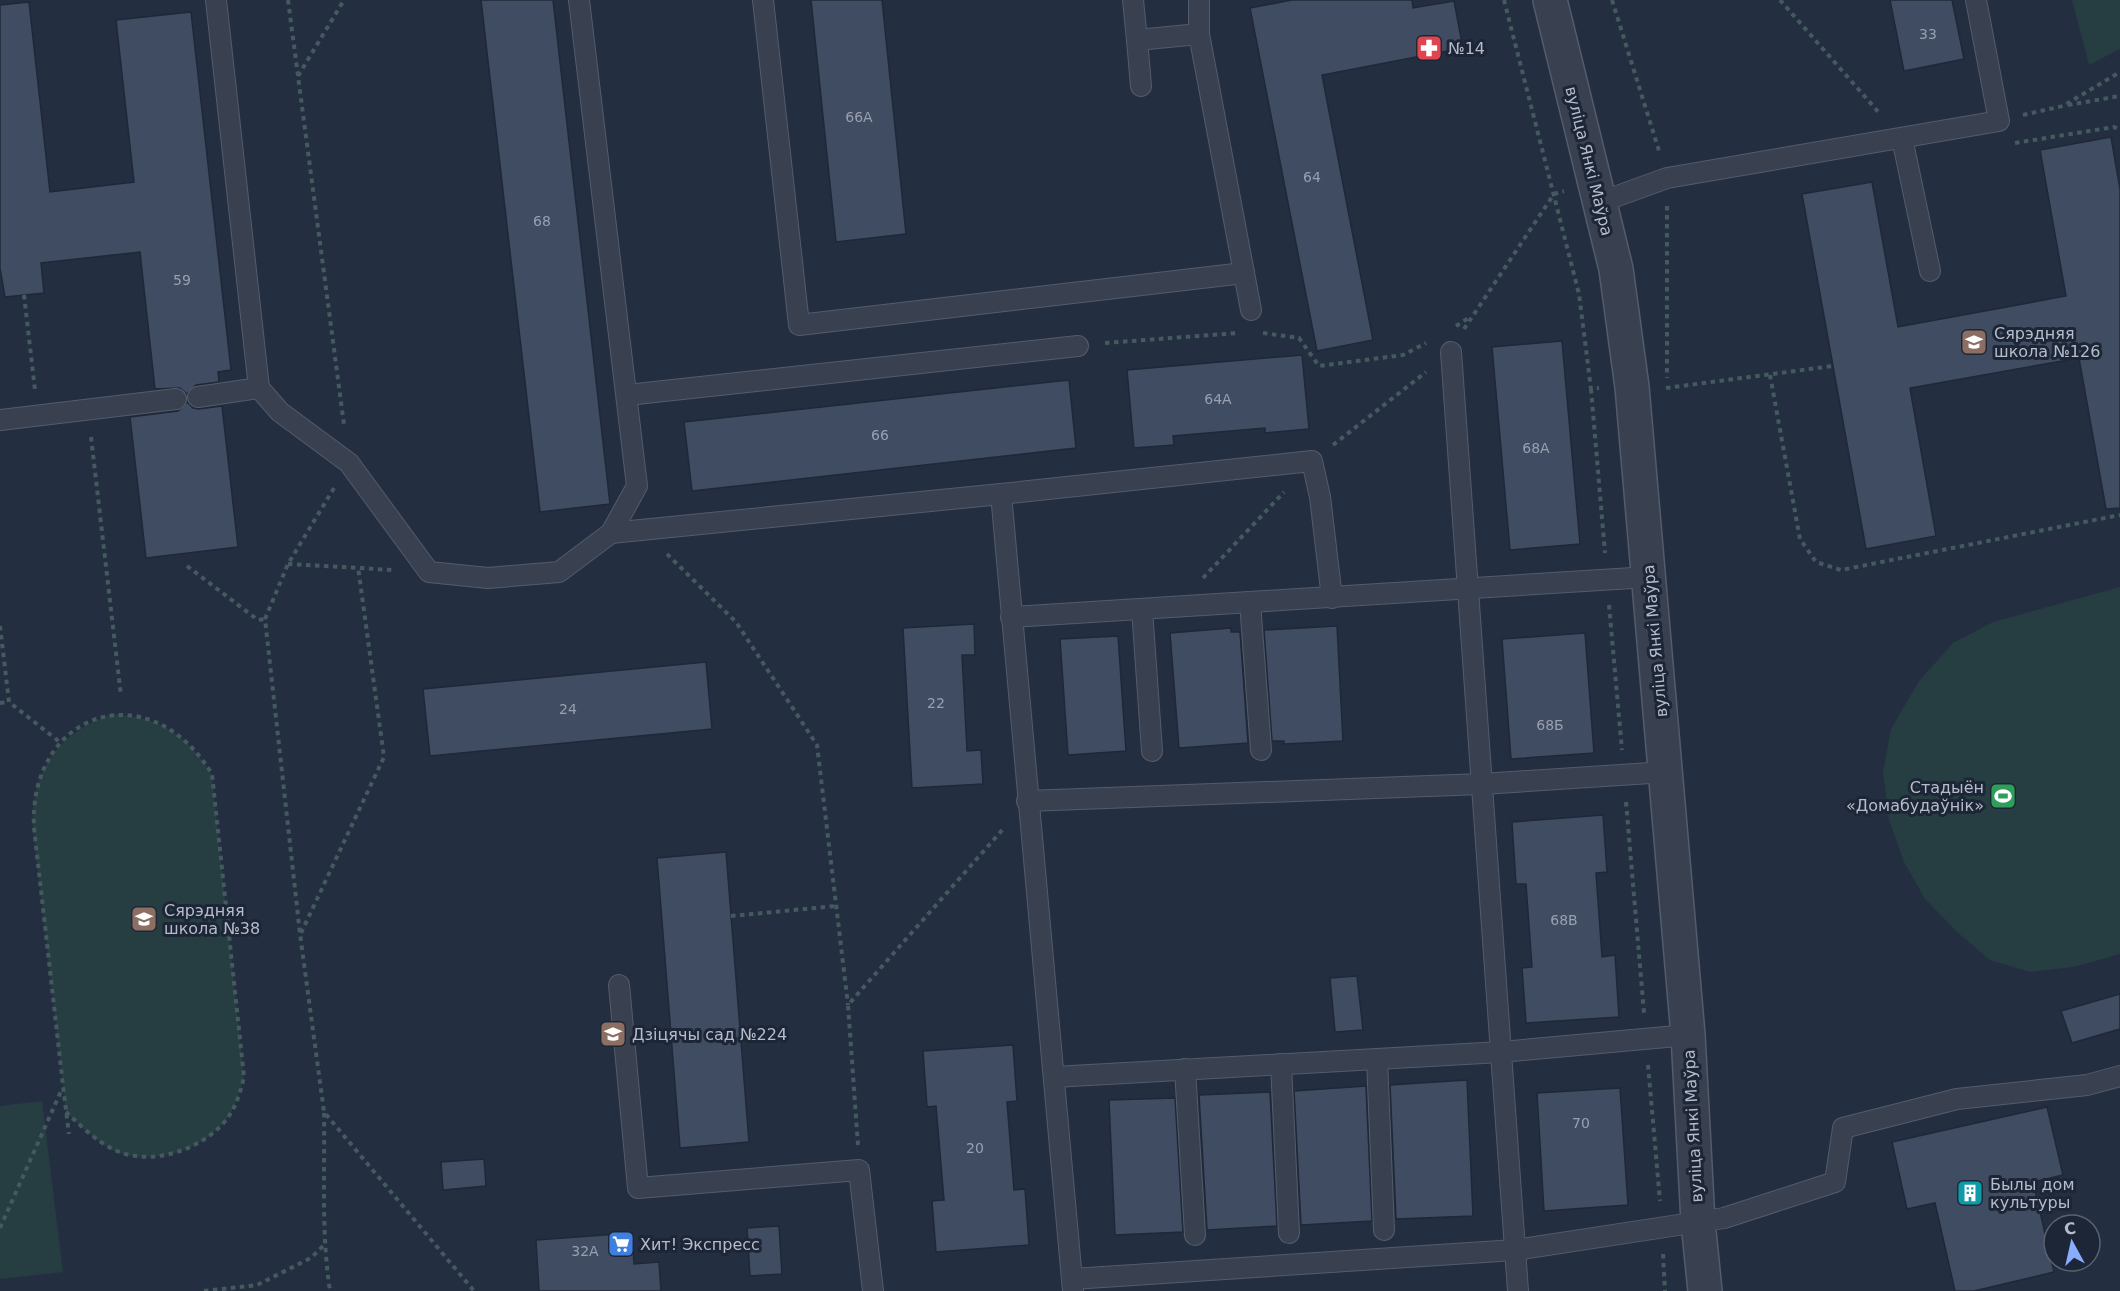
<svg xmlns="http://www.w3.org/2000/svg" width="2120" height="1291" font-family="'DejaVu Sans',sans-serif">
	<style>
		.green { fill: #263d42 }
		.building { fill: #404c61; stroke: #1f2838; stroke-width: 1.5 }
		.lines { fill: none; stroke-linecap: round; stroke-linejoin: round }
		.service-casing { stroke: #535c6b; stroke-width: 22 }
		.tertiary-casing { stroke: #535c6b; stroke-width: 36 }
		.path { stroke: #445a5f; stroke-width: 4; stroke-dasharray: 4.5 4.5; stroke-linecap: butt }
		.service { stroke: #394151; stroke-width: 20 }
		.tertiary { stroke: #394151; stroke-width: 33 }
		.labels { text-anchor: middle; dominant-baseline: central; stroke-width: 6; stroke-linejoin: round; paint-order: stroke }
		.number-label { font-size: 14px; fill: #98a0b0 }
		.poi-label { font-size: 16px; fill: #b5bccb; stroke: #1d2636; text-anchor: start }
		.street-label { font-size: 16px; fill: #b5bccb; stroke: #1d2636 }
	</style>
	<rect width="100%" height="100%" fill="#242e41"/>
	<g class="green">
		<polygon points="2072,0 2120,0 2120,49 2089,65"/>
		<polygon points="2120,587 2120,954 2074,967 2030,972 1990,960 1957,932 1925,899 1904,862 1889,820 1883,772 1891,729 1919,681 1953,643 1993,622"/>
		<path d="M 112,714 C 160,717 187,734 212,775 L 244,1077 C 239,1096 233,1116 217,1130 C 195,1151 156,1162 126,1155 C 103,1150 83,1127 66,1113 L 33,828 C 30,770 59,733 112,714 Z"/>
		<polygon points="42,1101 63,1272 0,1279 0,1106"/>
	</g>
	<g class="building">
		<polygon points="481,0 553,0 610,504 540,512"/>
		<polygon points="811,0 882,0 906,234 836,242"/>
		<polygon points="1292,0 1412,0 1413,8 1454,1 1463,48 1322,75 1373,340 1317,351 1250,8"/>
		<polygon points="1890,0 1952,0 1964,59 1904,71"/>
		<polygon points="29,2 50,192 134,182 116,20 191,12 231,370 218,372 219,382 196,385 187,394 180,388 155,389 140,252 41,263 44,293 5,297 0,268 0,5"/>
		<polygon points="2111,137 2120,189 2120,508 2106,509 2079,358 1910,388 1936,536 1866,549 1802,194 1872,182 1898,327 2066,296 2040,150"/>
		<polygon points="1562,341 1580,544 1510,550 1492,347"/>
		<polygon points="1302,355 1309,429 1265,433 1265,428 1173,436 1174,445 1134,448 1127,370"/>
		<polygon points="1069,380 1076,448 692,491 684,422"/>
		<polygon points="187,402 193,408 199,409 222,406 238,547 146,558 130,417 178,411"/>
		<polygon points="974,624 975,655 962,655 967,751 981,750 983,784 912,788 903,628"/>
		<polygon points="1337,626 1343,741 1284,744 1284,741 1272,741 1264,630"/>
		<polygon points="1231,628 1231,632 1240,632 1248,743 1179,748 1170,633"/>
		<polygon points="1585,633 1594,753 1511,759 1502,639"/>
		<polygon points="1118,636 1126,751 1068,755 1060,639"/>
		<polygon points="706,662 712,729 430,756 423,689"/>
		<polygon points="1603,815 1607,872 1596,873 1602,957 1615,955 1619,1017 1526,1023 1522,968 1532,967 1526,884 1516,884 1512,822"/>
		<polygon points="726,852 749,1142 680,1148 657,858"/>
		<polygon points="1357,976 1363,1030 1335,1032 1330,978"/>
		<polygon points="2120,994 2120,1029 2072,1043 2061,1011"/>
		<polygon points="1013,1045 1017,1101 1007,1102 1014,1190 1025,1189 1029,1245 936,1252 932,1201 944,1200 936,1106 927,1107 923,1051"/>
		<polygon points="1467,1080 1473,1216 1396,1219 1390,1085"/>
		<polygon points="1366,1086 1372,1221 1301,1225 1294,1091"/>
		<polygon points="1620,1088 1628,1205 1544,1211 1537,1093"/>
		<polygon points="1270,1092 1277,1226 1207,1230 1199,1095"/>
		<polygon points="1175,1098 1183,1232 1115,1235 1109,1100"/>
		<polygon points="2047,1107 2063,1175 2033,1182 2054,1272 1974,1291 1955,1291 1935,1203 1907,1209 1892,1142"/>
		<polygon points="484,1159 486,1186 443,1190 441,1162"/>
		<polygon points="779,1226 782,1274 750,1276 747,1228"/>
		<polygon points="632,1233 634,1264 659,1262 661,1291 539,1291 536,1240"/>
	</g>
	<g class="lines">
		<defs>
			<g id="service">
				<polyline points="216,0 259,388"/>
				<polyline points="763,0 799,325 1244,273"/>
				<polyline points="1133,0 1137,40 1199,34"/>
				<polyline points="1199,0 1199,34 1251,310"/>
				<polyline points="1137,40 1141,86"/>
				<polyline points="1902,138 1930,271"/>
				<polyline points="1601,202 1667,178 1999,121 1976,0"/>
				<polyline points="1451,352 1518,1291"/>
				<polyline points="627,395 1078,346"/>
				<polyline points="198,397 259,388 280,412 349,463 429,572 488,578 559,572 611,533 637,486 579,0"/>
				<polyline points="0,420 176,399"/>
				<polyline points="1001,494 1312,461 1320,497 1332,598"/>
				<polyline points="611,533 1001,494 1073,1291"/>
				<polyline points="1250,602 1261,750"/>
				<polyline points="1142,609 1152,751"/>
				<polyline points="1011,617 1649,577"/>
				<polyline points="1027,801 1482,784 1666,772"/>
				<polyline points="619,985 638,1188 859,1170 873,1291"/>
				<polyline points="1377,1059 1384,1230"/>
				<polyline points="1281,1064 1289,1233"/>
				<polyline points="1185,1069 1195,1235"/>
				<polyline points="1054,1077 1501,1052 1688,1035"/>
				<polyline points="1072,1279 1515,1250 1724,1218 1835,1182 1843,1128 1957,1099 2087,1085 2120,1076"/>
			</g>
			<polyline id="tertiary" points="1550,0 1616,269 1632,387 1688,1035 1698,1222 1705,1291"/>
		</defs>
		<use href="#service" class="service-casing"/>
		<use href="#tertiary" class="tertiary-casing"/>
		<g class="path">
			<polyline points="288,0 344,425"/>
			<polyline points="1504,0 1579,294 1591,389 1599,388"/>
			<polyline points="1612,0 1660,154"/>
			<polyline points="1780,0 1881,115"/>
			<polyline points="298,76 344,0"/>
			<polyline points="2068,105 2120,96"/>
			<polyline points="2023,115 2063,106 2120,72"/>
			<polyline points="2015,143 2114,127 2120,130"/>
			<polyline points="1667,206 1667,378"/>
			<polyline points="24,295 35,390"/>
			<polyline points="1456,326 1470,317"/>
			<polyline points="1464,329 1554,194 1564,191"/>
			<polyline points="1263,333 1299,338 1319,366 1403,355 1426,343"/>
			<polyline points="1105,343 1238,333"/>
			<polyline points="1770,375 1800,539 1816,562 1841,570 2120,515"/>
			<polyline points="1666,388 1833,366"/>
			<polyline points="1591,389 1605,553"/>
			<polyline points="91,437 121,696"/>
			<polyline points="1333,445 1426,372"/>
			<polyline points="334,488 288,564 265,619 300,934 324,1112 474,1291"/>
			<polyline points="667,554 736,622 817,745 848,1005"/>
			<polyline points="288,564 393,570"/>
			<polyline points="187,566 258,620 265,619"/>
			<polyline points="1203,578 1284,492"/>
			<polyline points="1609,605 1622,750"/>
			<polyline points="0,626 9,702 61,743"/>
			<polyline points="0,703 9,702"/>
			<polyline points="1626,802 1644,1013"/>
			<polyline points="731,916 836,906"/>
			<polyline points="301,933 384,757 358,567"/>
			<polyline points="1648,1065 1660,1201"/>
			<path d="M 66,1112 C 81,1126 98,1143 117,1151 C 154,1167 207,1148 229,1116 C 237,1104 241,1090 244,1077 L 212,774 C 148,670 28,713 34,828 L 63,1086 L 69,1134"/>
			<path d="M 324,1113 C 325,1172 321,1232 330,1291"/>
			<polyline points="858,1145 848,1005 1004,828"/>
			<polyline points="0,1228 62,1089"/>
			<polyline points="1663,1254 1665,1291"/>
			<polyline points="204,1291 257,1285 311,1258 323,1246"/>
		</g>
		<use href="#service" class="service"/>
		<use href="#tertiary" class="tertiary"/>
	</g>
	<defs>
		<symbol id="pharmacy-square" viewBox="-11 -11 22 22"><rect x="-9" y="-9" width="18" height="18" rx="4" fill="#e0444e" stroke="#1d2636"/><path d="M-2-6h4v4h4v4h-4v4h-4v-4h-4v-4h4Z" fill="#fff"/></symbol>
		<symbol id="school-square" viewBox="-11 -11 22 22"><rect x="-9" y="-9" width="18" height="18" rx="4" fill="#8d6e63" stroke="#1d2636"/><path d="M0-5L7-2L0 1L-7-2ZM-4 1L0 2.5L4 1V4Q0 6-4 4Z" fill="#fff"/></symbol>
		<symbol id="stadium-square" viewBox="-11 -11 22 22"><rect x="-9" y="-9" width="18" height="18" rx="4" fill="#2e9e5b" stroke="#1d2636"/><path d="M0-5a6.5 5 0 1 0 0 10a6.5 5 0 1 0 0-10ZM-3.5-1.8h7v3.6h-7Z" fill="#fff"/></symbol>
		<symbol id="building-square" viewBox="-11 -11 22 22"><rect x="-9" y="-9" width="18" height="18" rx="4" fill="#0f9aa8" stroke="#1d2636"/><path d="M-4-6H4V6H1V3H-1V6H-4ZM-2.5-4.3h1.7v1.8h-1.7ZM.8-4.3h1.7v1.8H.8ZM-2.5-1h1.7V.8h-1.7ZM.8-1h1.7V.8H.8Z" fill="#fff"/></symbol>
		<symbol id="supermarket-square" viewBox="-11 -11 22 22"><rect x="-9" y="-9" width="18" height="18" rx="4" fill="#3f7fe0" stroke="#1d2636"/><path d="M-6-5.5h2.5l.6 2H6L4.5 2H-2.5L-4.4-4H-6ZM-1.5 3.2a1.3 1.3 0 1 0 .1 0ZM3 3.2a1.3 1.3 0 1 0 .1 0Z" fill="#fff"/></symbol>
	</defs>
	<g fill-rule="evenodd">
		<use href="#pharmacy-square" x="1414" y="33" width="30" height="30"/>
		<use href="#school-square" x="1959" y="327" width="30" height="30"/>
		<use href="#stadium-square" x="1988" y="781" width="30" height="30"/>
		<use href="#school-square" x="129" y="904" width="30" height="30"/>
		<use href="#school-square" x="598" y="1019" width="30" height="30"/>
		<use href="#building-square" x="1955" y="1178" width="30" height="30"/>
		<use href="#supermarket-square" x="606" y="1229" width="30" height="30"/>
	</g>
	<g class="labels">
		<g class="number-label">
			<text x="1928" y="34">33</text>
			<text x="859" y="117">66А</text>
			<text x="1312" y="177">64</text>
			<text x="542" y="221">68</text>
			<text x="182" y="280">59</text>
			<text x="1218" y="399">64А</text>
			<text x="880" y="435">66</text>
			<text x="1536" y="448">68А</text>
			<text x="936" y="703">22</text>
			<text x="568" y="709">24</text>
			<text x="1550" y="725">68Б</text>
			<text x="1564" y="920">68В</text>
			<text x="1581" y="1123">70</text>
			<text x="975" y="1148">20</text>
			<text x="585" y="1251">32А</text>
		</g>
		<g class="poi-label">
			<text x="1448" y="48">№14</text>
			<text x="1994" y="333">Сярэдняя<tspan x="1994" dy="18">школа №126</tspan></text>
			<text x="1984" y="787" text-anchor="end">Стадыён<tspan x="1984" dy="18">«Домабудаўнік»</tspan></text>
			<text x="164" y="910">Сярэдняя<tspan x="164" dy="18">школа №38</tspan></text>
			<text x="632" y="1034">Дзіцячы сад №224</text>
			<text x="1990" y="1184">Былы дом<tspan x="1990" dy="18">культуры</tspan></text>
			<text x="640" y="1244">Хит! Экспресс</text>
		</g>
		<g class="street-label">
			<text transform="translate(1589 161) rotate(76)">вуліца Янкі Маўра</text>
			<text transform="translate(1655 641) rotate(-95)">вуліца Янкі Маўра</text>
			<text transform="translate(1693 1126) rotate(-93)">вуліца Янкі Маўра</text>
		</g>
	</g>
	<g transform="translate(2072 1243) rotate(352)"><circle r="28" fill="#1d2636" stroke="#5a6272" stroke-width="1.5"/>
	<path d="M0-4.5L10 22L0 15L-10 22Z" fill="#89adfd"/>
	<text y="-9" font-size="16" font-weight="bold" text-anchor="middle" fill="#b5bccb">С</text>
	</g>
</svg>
